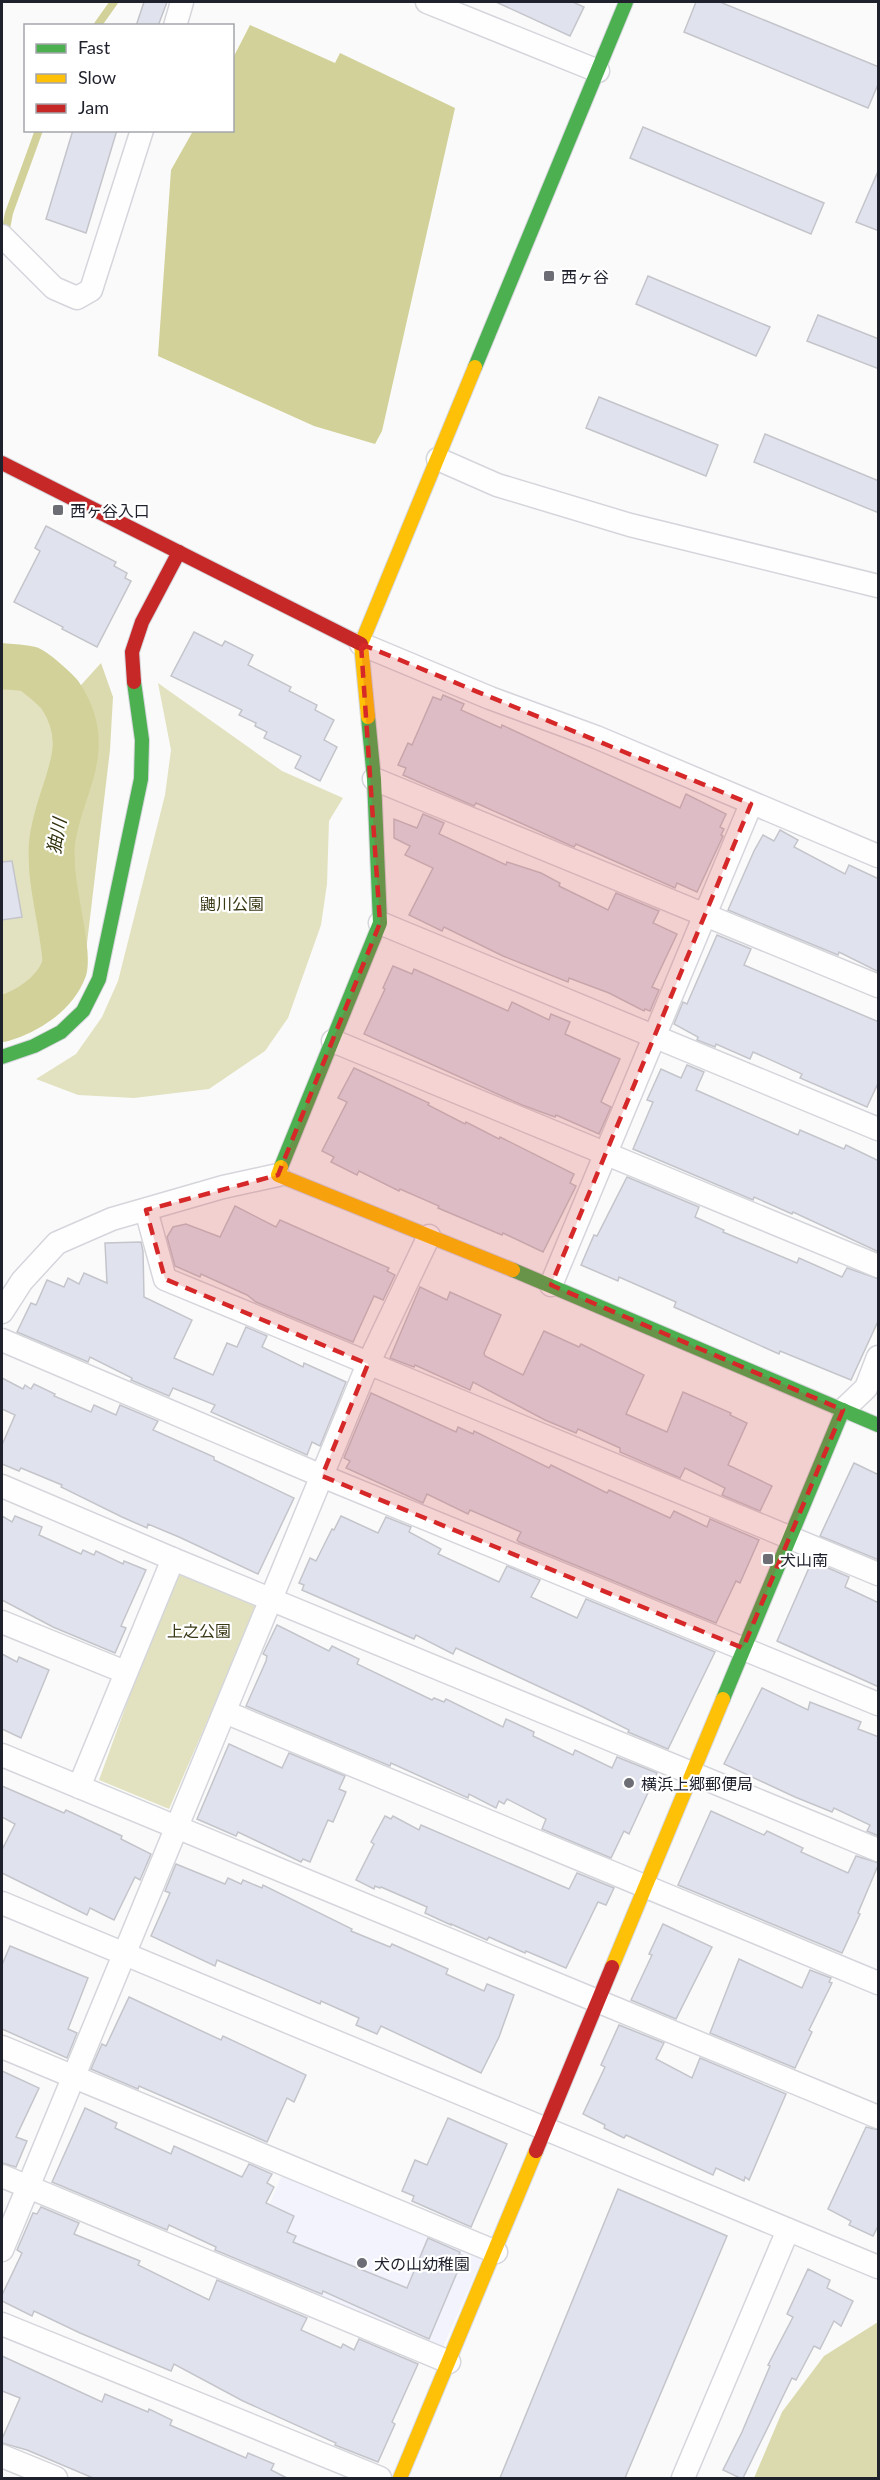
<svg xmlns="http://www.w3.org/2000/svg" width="880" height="2480" font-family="Lato,'Noto Sans JP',sans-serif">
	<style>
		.built { fill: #f2f3fc }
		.green { fill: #e2e2c0 }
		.forest { fill: #dbdaae }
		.water { fill: #d2d199 }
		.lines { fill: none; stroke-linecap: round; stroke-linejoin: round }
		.stream { stroke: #d2d199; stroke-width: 8 }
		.river { stroke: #d2d199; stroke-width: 46 }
		.building { fill: #e0e2ee; stroke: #c4c5cb; stroke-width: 1.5 }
		.street-casing { stroke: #d5d6dc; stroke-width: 25 }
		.fast-casing { stroke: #d5d6dc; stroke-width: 16 }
		.slow-casing { stroke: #d5d6dc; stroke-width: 16 }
		.jam-casing { stroke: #d5d6dc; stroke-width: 16 }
		.street { stroke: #fefefe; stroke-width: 22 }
		.fast { stroke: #4caf50; stroke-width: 14 }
		.slow { stroke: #ffc107; stroke-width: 14 }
		.jam { stroke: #c62828; stroke-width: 14 }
		.marked { fill: #d62828; fill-opacity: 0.2; stroke: #d62828; stroke-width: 4.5; stroke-dasharray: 12 8; stroke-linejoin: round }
		.poi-dot { fill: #6c6d75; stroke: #fff; stroke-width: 2 }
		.labels { text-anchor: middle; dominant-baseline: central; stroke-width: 4.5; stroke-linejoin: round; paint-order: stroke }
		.poi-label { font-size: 16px; fill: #1f212d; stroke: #fff; text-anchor: start }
		.park-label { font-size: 16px; fill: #3a3916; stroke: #fff }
		.water-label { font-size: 18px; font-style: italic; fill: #34330f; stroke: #fff }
	</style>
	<rect width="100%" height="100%" fill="#fafafa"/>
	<polygon class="built" points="284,2170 484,2254 441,2351 241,2272"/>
	<g class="green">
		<polygon points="2,680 27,682 49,702 67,748 51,794 48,851 47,902 57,948 53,973 32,990 2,999"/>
		<polygon points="158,683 282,771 343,798 329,821 327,884 321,925 288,1018 265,1051 209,1089 134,1098 78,1095 36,1079 76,1054 102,1017 118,981 165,795 171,750"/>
		<polygon points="176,1568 259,1602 169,1809 99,1780"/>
	</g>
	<g class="forest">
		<polygon points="101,663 113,697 110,750 85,960 65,935 54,871 63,795 74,732 63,705"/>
		<polygon points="878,2322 878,2478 754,2478 782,2412 824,2356"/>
	</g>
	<polygon class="water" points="250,25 335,63 340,53 455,108 382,431 375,444 314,426 158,356 171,170 193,131 232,130 233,58"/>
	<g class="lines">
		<g class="stream">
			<polyline points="97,26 114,2"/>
			<polyline points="5,234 9,213 39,130"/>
		</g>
		<path class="river" d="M 2,666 C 10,667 21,667 29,669 C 36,672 55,689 60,695 C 97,750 58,788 52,843 C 51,850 52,858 52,866 C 52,889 69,953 64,969 C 54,995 26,1012 2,1019"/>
	</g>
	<g class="building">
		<polygon points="144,2 167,2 158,26 136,26"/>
		<polygon points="496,2 573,2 584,7 570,36"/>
		<polygon points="696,2 720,2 879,67 879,82 868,108 684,32"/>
		<polygon points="643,127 824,203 811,234 630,158"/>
		<polygon points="73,130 117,130 86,233 46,219"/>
		<polygon points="879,169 879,231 856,222"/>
		<polygon points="648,276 770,327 756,356 636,304"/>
		<polygon points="818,315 879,339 879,369 807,341"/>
		<polygon points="599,397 718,445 706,476 586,428"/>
		<polygon points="765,434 879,481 879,513 754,462"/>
		<polygon points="46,526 116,562 114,566 127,573 125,578 131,581 97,647 62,629 63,627 14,602 40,551 35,548"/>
		<polygon points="194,632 222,646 225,641 253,655 248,665 291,687 289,691 317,705 315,710 334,720 324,740 337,747 320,781 295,768 301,756 264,738 267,732 255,726 256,723 239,715 242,710 171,676"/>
		<polygon points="443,695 464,704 461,710 501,728 502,725 680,808 686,794 726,814 720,827 724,829 721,835 723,836 697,892 677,883 675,888 673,887 576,844 574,847 476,803 474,806 403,775 406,768 398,765 408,743 412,745 433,697 441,700"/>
		<polygon points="423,814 444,823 439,834 506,865 507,862 541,873 560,883 559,886 608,910 616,893 659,911 653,923 677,934 652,987 659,990 650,1011 645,1009 644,1011 609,993 569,978 568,982 503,956 444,927 442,931 409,915 433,868 405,855 410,846 394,838 394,819 417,828"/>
		<polygon points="780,830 798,840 794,847 845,874 849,865 879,879 879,972 839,952 838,955 728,910 754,851 763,835 774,841"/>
		<polygon points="12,861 22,917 2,920 2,862"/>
		<polygon points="717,935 751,949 744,965 879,1022 879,1081 867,1107 800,1078 802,1074 753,1052 750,1059 716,1044 715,1047 697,1040 698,1037 674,1024 683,1002 687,1004"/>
		<polygon points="393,966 412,974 414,969 508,1011 512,1002 549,1020 551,1014 570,1022 565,1034 620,1059 601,1102 611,1107 599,1134 556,1115 555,1117 522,1105 364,1034 385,989 383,988"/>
		<polygon points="687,1065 704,1072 696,1090 798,1135 800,1130 844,1149 846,1145 879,1161 879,1252 793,1212 792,1214 754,1197 753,1200 633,1149 653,1102 647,1100 661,1069 681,1078"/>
		<polygon points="354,1068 429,1103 428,1105 465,1124 466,1122 499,1139 500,1137 574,1174 570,1183 576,1186 543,1252 503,1233 502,1235 438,1208 439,1206 400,1189 399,1191 359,1171 357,1175 331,1162 334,1157 322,1151 347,1102 338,1098"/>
		<polygon points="627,1177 699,1207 695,1217 724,1230 723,1232 797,1263 799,1258 842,1277 847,1268 879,1279 879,1319 851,1380 780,1351 779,1354 674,1307 676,1302 619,1277 618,1281 581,1265 594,1235 597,1236"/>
		<polygon points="235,1206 276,1227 280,1220 389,1268 387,1271 395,1275 383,1300 374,1296 353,1342 256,1302 247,1295 201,1274 200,1277 175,1266 167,1237 173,1227 186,1224 220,1237"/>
		<polygon points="141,1242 143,1251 144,1297 192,1320 174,1358 213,1375 227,1343 237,1347 246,1327 267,1336 262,1347 303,1367 304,1363 346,1382 320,1446 312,1442 307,1455 211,1412 215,1405 173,1388 169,1396 131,1380 132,1378 90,1357 88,1362 17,1332 31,1303 36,1305 47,1280 64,1287 68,1278 79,1284 84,1273 107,1283 105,1243"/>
		<polygon points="420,1287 447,1300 450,1292 501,1315 484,1353 485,1356 523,1375 544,1331 579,1347 581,1344 644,1375 626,1414 667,1432 683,1392 731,1413 730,1415 747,1423 728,1465 772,1486 760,1511 722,1495 725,1488 685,1468 680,1478 620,1452 620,1448 578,1429 576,1433 545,1420 473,1382 470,1390 415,1365 414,1367 390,1358"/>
		<polygon points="2,1378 23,1389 25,1385 31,1389 34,1384 55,1394 54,1396 91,1412 94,1405 116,1415 120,1405 158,1421 153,1430 214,1457 214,1460 294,1498 258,1574 179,1537 148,1524 147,1528 122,1517 61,1487 62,1485 21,1468 19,1471 2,1464 2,1445 15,1415 2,1409"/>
		<polygon points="371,1393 456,1432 458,1427 473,1434 474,1431 549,1468 551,1465 607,1493 609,1490 670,1518 674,1511 707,1527 710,1519 759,1540 740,1583 736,1581 716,1623 519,1542 517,1540 521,1532 470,1510 468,1514 427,1494 423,1503 346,1468 350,1461 344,1458"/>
		<polygon points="854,1463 879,1475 879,1560 820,1536"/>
		<polygon points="2,1516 12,1522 15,1516 42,1527 39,1535 81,1554 83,1550 94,1555 96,1551 123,1564 124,1561 146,1570 121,1626 126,1628 115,1653 53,1627 2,1600"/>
		<polygon points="341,1516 378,1533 386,1517 411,1527 409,1532 441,1549 438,1554 499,1582 507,1566 540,1580 531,1597 577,1618 586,1599 715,1652 668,1749 628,1732 629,1730 583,1707 456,1648 453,1654 416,1635 414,1639 302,1590 304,1585 299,1583 310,1558 316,1561 332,1529 334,1530"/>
		<polygon points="812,1561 849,1577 845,1587 879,1603 879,1687 777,1641"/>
		<polygon points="277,1625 329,1651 332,1646 359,1659 357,1664 432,1700 434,1698 444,1702 446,1699 503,1727 506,1719 534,1732 533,1736 573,1755 575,1750 612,1768 617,1757 657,1773 629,1834 624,1831 611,1858 542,1829 546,1819 507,1799 504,1804 499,1801 496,1808 469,1794 468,1798 391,1763 390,1766 246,1706 266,1661 267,1656 263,1654"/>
		<polygon points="2,1654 17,1662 19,1657 49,1670 21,1738 2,1729"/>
		<polygon points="762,1688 808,1710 810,1702 861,1722 858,1729 879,1737 879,1836 867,1831 870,1825 834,1808 832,1812 795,1797 724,1764"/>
		<polygon points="229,1744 282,1768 289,1753 345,1776 339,1789 346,1792 333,1822 328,1820 310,1862 303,1859 301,1862 238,1832 236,1836 197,1819"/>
		<polygon points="2,1786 64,1813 66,1810 122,1836 121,1839 151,1854 140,1880 135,1877 114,1920 90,1908 87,1915 2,1873 2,1850 15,1824 2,1817"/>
		<polygon points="711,1811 764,1835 767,1831 803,1848 801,1852 848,1873 856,1856 879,1863 858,1913 860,1914 842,1953 678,1885"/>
		<polygon points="385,1816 391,1819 393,1816 419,1830 421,1825 569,1889 577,1873 614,1888 606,1905 598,1902 566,1968 526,1951 525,1953 489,1937 487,1940 451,1924 451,1925 425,1913 427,1907 381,1887 380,1888 375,1886 374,1889 356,1880 374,1844 371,1842"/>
		<polygon points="176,1864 225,1884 228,1878 241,1884 243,1880 262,1888 263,1885 352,1929 351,1931 390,1947 392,1944 448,1969 446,1974 484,1991 487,1984 514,1995 499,2037 481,2073 381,2026 377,2034 356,2025 359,2018 321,2001 320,2004 217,1960 215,1966 151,1936 170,1893 165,1891"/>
		<polygon points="663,1924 712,1947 676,2019 631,2000 652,1955 649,1954"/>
		<polygon points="10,1946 88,1978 68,2029 77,2033 67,2058 2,2029 2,1965"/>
		<polygon points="739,1959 802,1988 810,1970 831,1978 829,1982 832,1983 809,2030 812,2032 795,2068 710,2033"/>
		<polygon points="129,1997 221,2040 223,2036 306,2075 294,2102 287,2098 267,2142 139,2086 138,2089 91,2069 102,2044 106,2046"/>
		<polygon points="619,2025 664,2043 656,2059 692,2078 700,2058 786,2094 749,2180 745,2177 744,2181 716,2168 713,2175 626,2135 624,2138 604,2128 605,2125 583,2114 605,2067 601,2065"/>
		<polygon points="2,2071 39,2088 16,2137 27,2141 16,2167 2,2163"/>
		<polygon points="85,2108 117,2123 115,2128 171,2154 174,2146 242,2177 249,2164 272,2174 267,2183 274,2187 266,2203 294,2216 287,2232 296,2236 293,2242 407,2288 428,2238 460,2252 459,2254 464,2256 429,2339 323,2291 322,2294 319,2293 215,2250 216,2247 169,2225 167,2230 52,2182"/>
		<polygon points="448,2118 507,2144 471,2227 412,2201 414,2196 402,2191 415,2160 427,2165"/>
		<polygon points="866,2127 879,2130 879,2224 873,2236 849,2225 851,2221 828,2209"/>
		<polygon points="618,2189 727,2236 625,2478 500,2478"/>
		<polygon points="41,2207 79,2223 74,2234 140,2261 138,2265 209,2300 217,2280 307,2318 301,2330 341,2348 343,2344 354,2350 359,2339 418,2364 392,2422 395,2424 378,2462 335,2445 336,2443 243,2401 174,2364 171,2371 80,2333 34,2311 32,2316 2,2301 2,2295 22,2253 17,2250 33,2213 37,2214"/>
		<polygon points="808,2269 830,2280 827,2288 853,2301 841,2326 834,2321 820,2349 814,2346 796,2380 792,2378 743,2478 740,2478 723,2470 742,2432 770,2366 768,2365 793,2317 787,2314"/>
		<polygon points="2,2356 102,2402 105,2394 148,2412 149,2409 172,2420 170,2425 246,2458 248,2453 274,2464 271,2470 287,2478 93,2478 27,2450 2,2443 2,2439 20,2398 2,2391"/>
	</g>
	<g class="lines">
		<defs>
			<g id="street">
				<polyline points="427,2 598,71"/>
				<polyline points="175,26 182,2"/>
				<polyline points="2,236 54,288 77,298 91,290 142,130"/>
				<polyline points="438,459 497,485 630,525 878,586"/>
				<polyline points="361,644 490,698 596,737 878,856"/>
				<polyline points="374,779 878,986"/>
				<polyline points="380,923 878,1129"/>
				<polyline points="333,1041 878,1266"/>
				<polyline points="146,1210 165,1279 878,1574"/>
				<polyline points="551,1285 751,804"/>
				<polyline points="2,1312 22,1281 57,1243 112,1219 223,1187 278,1175"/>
				<polyline points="2,1340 322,1476 878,1704"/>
				<polyline points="843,1410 866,1388 878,1357"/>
				<polyline points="2,1486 173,1559 878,1850"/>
				<polyline points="2,1622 125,1672"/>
				<polyline points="225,1712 878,1983"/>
				<polyline points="2,1755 878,2117"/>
				<polyline points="79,1787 173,1559"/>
				<polyline points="2,1903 878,2267"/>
				<polyline points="2,2047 496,2252"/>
				<polyline points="2,2176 449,2362"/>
				<polyline points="2,2250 368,1364 429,1236"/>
				<polyline points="2,2324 380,2478"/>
				<polyline points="2,2456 56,2478"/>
				<polyline points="683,2478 788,2230"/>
			</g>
			<g id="fast">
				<polyline points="475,367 626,2"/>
				<polyline points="2,1057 34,1046 61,1032 83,1011 99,979 141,779 142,740 134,682"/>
				<polyline points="281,1167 380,923 374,779 368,717"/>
				<polyline points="513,1270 878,1425"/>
				<polyline points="723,1699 843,1410"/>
			</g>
			<g id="slow">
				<polyline points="368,717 361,644 475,367"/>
				<polyline points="281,1167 278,1175 513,1270"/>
				<polyline points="612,1967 723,1699"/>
				<polyline points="400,2478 536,2151"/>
			</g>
			<g id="jam">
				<polyline points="2,463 361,644"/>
				<polyline points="134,682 132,652 142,622 179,552"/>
				<polyline points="536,2151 612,1967"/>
			</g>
		</defs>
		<use href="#street" class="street-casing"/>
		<use href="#fast" class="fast-casing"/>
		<use href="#slow" class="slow-casing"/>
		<use href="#jam" class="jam-casing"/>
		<use href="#street" class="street"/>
		<use href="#fast" class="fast"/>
		<use href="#slow" class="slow"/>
		<use href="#jam" class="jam"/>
	</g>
	<path class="marked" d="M 361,644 L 751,804 L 551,1285 L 843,1410 L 743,1648 L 322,1476 L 368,1364 L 165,1279 L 146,1210 L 278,1175 L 380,923 Z"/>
	<g class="poi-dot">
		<rect x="543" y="270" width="12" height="12" rx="3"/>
		<rect x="52" y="504" width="12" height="12" rx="3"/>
		<rect x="762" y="1553" width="12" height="12" rx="3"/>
		<circle cx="629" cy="1783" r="6"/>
		<circle cx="362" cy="2263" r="6"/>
	</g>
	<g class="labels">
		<g class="poi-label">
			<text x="561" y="276">西ヶ谷</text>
			<text x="70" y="510">西ヶ谷入口</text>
			<text x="780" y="1559">犬山南</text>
			<text x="641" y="1783">横浜上郷郵便局</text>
			<text x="374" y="2263">犬の山幼稚園</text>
		</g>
		<g class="park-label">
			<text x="232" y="903">鼬川公園</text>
			<text x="199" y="1630">上之公園</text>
		</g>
		<g class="water-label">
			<text transform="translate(56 836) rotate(-80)">㹨川</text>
		</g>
	</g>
	<rect width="880" height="2480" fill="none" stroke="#1f212d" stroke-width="6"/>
	<rect x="24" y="24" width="210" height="108" fill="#ffffff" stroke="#a5a6ab" stroke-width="1.5"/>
	<rect x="36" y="44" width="30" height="9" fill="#4caf50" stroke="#a5a6ab" stroke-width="1.5"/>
	<text x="78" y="54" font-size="18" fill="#1f212d">Fast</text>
	<rect x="36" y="74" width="30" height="9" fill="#ffc107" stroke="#a5a6ab" stroke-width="1.5"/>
	<text x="78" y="84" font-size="18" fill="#1f212d">Slow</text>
	<rect x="36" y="104" width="30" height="9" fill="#c62828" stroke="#a5a6ab" stroke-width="1.5"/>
	<text x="78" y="114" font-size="18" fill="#1f212d">Jam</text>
</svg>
